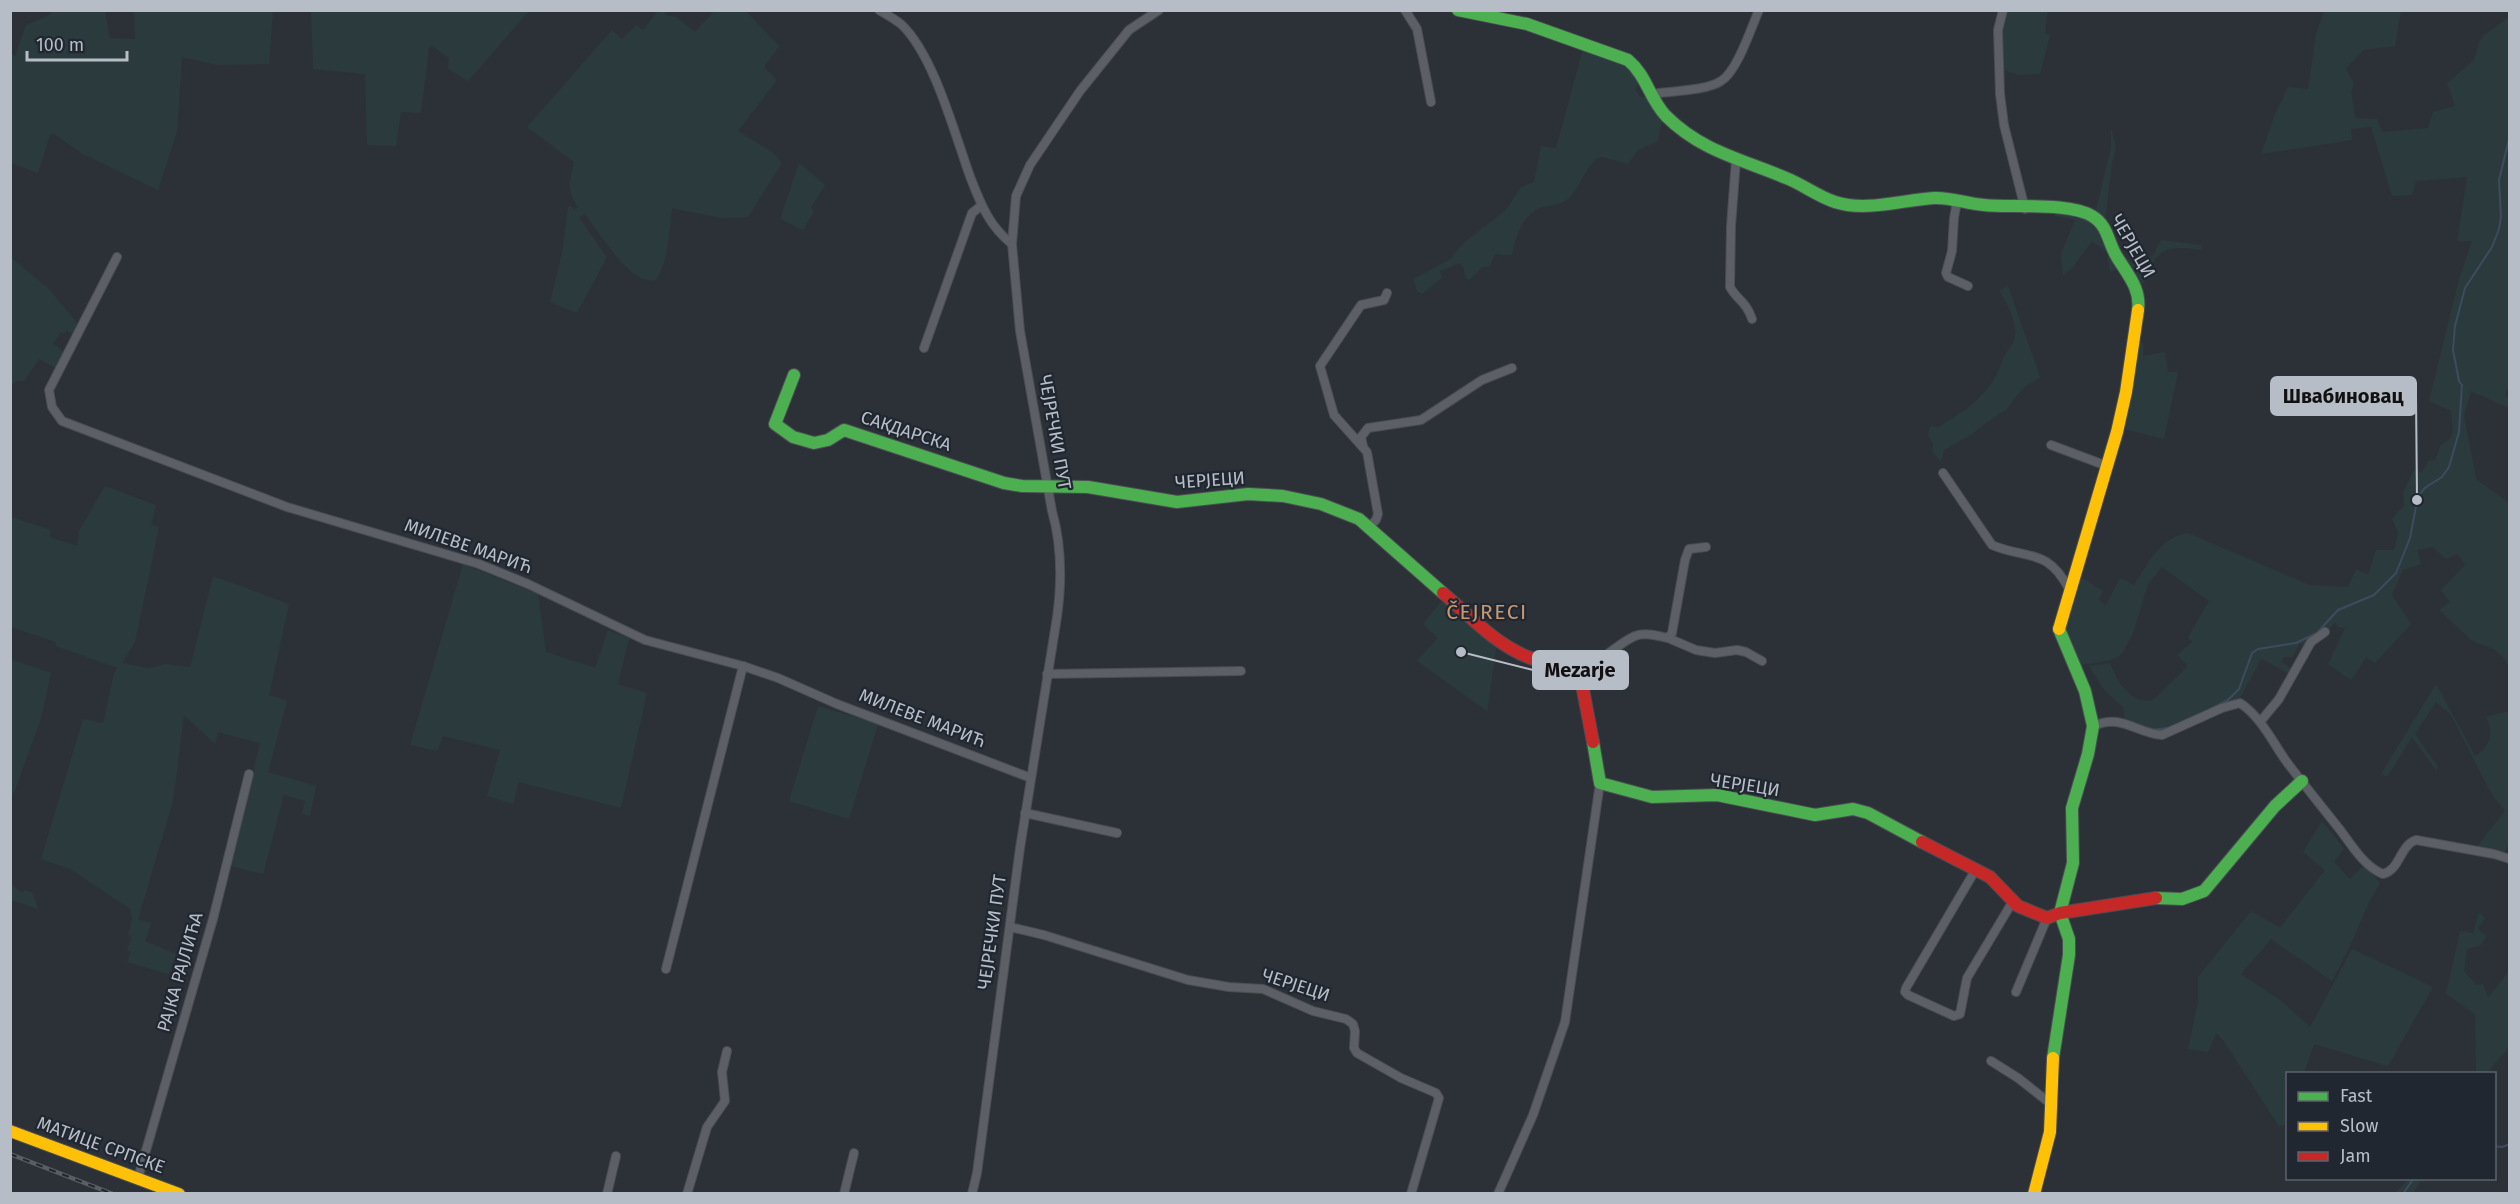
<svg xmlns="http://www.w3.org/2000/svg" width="2520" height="1204" font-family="'Fira Sans',sans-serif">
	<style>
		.green { fill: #2b3b3d }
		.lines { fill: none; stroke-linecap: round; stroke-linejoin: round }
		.stream { stroke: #3e4b5f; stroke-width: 2 }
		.street-casing { stroke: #4a4d52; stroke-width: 10 }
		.fast-casing { stroke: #4a4d52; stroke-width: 14 }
		.slow-casing { stroke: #4a4d52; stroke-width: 14 }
		.jam-casing { stroke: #4a4d52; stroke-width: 14 }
		.street { stroke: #5c5f65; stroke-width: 8 }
		.fast { stroke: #4caf50; stroke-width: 12 }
		.slow { stroke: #ffc107; stroke-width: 12 }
		.jam { stroke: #c62828; stroke-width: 12 }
		.rail-casing { stroke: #5a5e64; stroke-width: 4.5 }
		.rail { stroke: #202731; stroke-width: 2; stroke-dasharray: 7; stroke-linecap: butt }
		.labels { text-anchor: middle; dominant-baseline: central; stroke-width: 4.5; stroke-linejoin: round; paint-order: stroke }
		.street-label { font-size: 18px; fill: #b7bdc7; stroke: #202731 }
		.quarter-label { font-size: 21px; letter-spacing: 1.5px; fill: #c89872; stroke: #202731 }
		.leader { fill: none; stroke: #b7bdc7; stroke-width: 2 }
		.callout-dot { fill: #b7bdc7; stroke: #202731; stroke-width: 2 }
		.callout { fill: #b7bdc7; stroke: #b7bdc7; stroke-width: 2 }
		.callout-label { font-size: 20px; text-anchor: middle; font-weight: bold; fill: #111 }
	</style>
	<rect width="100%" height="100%" fill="#2c3138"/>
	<g class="green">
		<polygon points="51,11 105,11 110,38 135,39 134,11 273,11 269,64 217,65 182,57 177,131 158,190 83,154 53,133 50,135 38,173 11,163 11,53 15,56 26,25 50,15"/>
		<polygon points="311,11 311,10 529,11 468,81 448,69 449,58 432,46 429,47 421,113 401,112 396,146 367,145 365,74 313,69"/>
		<path d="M 658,11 L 667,11 L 665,15 L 676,17 L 695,32 L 714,11 L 746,11 L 779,46 L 764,67 L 777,80 L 738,131 L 773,153 L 782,163 L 748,217 L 722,218 L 672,208 C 669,231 669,260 656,280 C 631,287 599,232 585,214 L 579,218 L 607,257 L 577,313 L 550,302 L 562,253 L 568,207 L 571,206 L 574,210 L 578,207 C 566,189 570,182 574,162 L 527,127 L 612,30 L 622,39 L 636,25 L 643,30 Z"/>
		<polygon points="2006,11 2048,11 2045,33 2050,35 2040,74 2018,75 2004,70 2001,29"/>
		<path d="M 2324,11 L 2401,11 L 2395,46 L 2363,50 L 2346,69 L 2354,83 L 2351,92 L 2355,118 L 2377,119 L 2382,132 L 2428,128 L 2433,112 L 2455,106 L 2447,83 L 2474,60 L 2479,42 L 2483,36 L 2509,17 L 2510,385 L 2505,395 L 2509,398 L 2509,408 L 2471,391 L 2464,416 L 2476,479 L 2508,502 L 2509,500 L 2509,666 L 2504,658 L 2495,650 L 2471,640 L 2439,610 L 2450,602 L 2441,590 L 2465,565 L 2458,554 L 2446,559 L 2433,547 L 2417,550 L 2421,564 L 2403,570 L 2392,595 L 2411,624 L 2375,663 L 2366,657 L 2351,680 L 2328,664 L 2345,628 L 2338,627 L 2335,622 C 2325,634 2316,647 2299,644 L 2293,657 L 2283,657 L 2281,662 L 2294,669 L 2290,674 L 2261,659 L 2237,704 L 2169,736 L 2125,724 L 2123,707 C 2108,695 2098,684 2090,666 L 2110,663 C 2117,682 2131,705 2153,700 L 2188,666 L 2177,655 L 2192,642 L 2188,637 L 2209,601 L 2162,567 L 2148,584 L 2133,633 L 2122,654 L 2111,660 L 2075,666 L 2062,627 L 2077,575 L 2103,591 L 2099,600 L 2106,605 L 2120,578 L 2134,585 C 2148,564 2160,537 2188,533 L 2309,585 L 2348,587 L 2356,569 L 2368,575 L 2376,550 L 2394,550 L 2398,533 L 2392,518 L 2404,506 L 2403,492 L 2414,470 L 2422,473 L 2428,461 L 2435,460 L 2441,445 L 2450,439 L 2453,432 L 2451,411 L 2429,401 L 2459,279 L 2472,241 L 2457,241 L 2467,177 L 2416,181 L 2412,195 L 2392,196 L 2371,127 L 2351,129 L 2352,140 L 2261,154 L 2275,114 L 2288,87 L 2308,89 L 2316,34 Z"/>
		<path d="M 1583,49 L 1621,61 L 1639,77 L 1636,91 L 1640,97 L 1647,97 L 1662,120 L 1658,141 L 1638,150 L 1628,164 L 1602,157 L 1596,159 C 1585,169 1580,186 1570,197 C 1561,206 1550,204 1539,208 C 1522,216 1515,238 1512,255 L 1495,254 L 1490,266 L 1483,267 L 1469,280 L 1465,278 L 1464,269 L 1460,263 L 1440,271 L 1442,278 L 1422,294 L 1417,291 L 1413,279 L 1451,259 L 1461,245 L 1506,210 L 1521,187 L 1534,182 L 1541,146 L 1556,148 Z"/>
		<polygon points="2111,128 2116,148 2112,163 2105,221 2095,214 2111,148"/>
		<polygon points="799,163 825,185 811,207 814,211 803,230 780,219"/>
		<polygon points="2054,211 2093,219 2121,266 2110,272 2107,252 2092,241 2072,268 2063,275 2061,254 2075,220 2055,216"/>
		<path d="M 2161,240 L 2202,245 L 2201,250 C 2165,245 2156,248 2144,283 L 2141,284 L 2112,243 L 2132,263 L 2138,265 L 2153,255 Z"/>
		<polygon points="10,257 48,288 78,324 72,334 67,330 64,333 61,332 53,343 63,352 55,368 39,359 24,381 16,381 11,385"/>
		<path d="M 2008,286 L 2040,377 L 2022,389 L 2006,410 L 1994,417 L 1972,434 L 1944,450 L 1941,462 L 1932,451 L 1933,444 L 1928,436 L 1930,426 L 1938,427 C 1969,409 1992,393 2003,359 C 2005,353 2010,348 2013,343 C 2020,325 2008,305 1999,291 Z"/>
		<polygon points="2135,341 2144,343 2143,356 2165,352 2168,372 2178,372 2164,439 2120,428"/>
		<polygon points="105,486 156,505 151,525 159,527 135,642 122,663 148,668 166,664 190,667 213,576 289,604 269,695 287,701 268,772 316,786 310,816 302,814 305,801 284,795 263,874 230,866 260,743 218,732 215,744 184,715 173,801 138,919 151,923 145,941 176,954 169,974 127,962 131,952 127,950 132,937 128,935 132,918 130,909 70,869 41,859 83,719 103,723 114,673 118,668 56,646 56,642 11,627 11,517 51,530 49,537 77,546 79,531"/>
		<polygon points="463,564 538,594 546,652 595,668 608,630 629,638 618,684 647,693 621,808 519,782 513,804 487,796 500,750 443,736 437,751 410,745"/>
		<polygon points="1445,597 1497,643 1487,711 1417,661 1438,638 1423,624"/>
		<polygon points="10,659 51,673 41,718 14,793 10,792"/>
		<path d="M 2436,684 L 2475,756 C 2491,747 2494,733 2486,717 L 2509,711 L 2509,843 L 2501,858 L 2472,853 L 2505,811 L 2491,793 L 2451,715 L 2436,702 L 2415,734 L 2438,767 L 2436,770 L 2412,737 L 2387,777 L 2381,774 Z"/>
		<polygon points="818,706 878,724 849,819 789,801"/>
		<polygon points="2322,821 2344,848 2334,862 2350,879 2364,865 2380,883 2369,902 2349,948 2332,981 2271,939 2241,974 2281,1001 2310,1027 2352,949 2433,987 2388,1066 2314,1044 2304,1073 2288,1074 2287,1121 2286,1125 2279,1126 2223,1040 2216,1033 2208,1052 2188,1049 2198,1001 2198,977 2251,911 2280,928 2325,870 2303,852"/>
		<polygon points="11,884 22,893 24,890 33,893 38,909 11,900"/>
		<polygon points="2479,913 2485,918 2477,929 2486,936 2481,945 2467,949 2464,971 2476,985 2483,984 2488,998 2510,970 2509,1047 2486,1074 2476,1073 2475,1014 2446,994 2460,931 2473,933"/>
		<polygon points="2409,1179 2422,1179 2413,1193 2395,1193"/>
	</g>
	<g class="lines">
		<g class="stream">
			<polyline points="2209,710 2228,700 2239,689 2252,653 2258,649 2296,643 2317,633 2338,610 2374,595 2396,573 2410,538 2418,496 2426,487 2442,477 2449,467 2459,432 2462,385 2459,381 2453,350 2455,326 2465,288 2492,247 2499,229 2501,217 2499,180 2510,135"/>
			<polyline points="2153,730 2168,728"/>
			<polyline points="2494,1146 2502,1147 2510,1144"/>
			<polyline points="2403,1194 2414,1178"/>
		</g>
		<defs>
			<g id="street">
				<path d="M 879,10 C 887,15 895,19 902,25 C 935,57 955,136 971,179 C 981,205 990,227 1012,244 L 1020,331 L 1052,511 C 1062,546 1062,581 1057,617 L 1020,848 L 977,1173 L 972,1194"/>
				<polyline points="1405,10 1417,29 1431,102"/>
				<polyline points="2003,10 1998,30 2000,94 2004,125 2025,209"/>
				<path d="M 1651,94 C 1670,91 1706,91 1721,81 C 1737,72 1751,28 1759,10"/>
				<path d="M 1736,160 L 1731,226 L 1730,287 C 1737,300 1746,301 1752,319"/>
				<polyline points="1957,201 1954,218 1952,251 1946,273 1948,277 1968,286"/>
				<polyline points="1012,244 1016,196 1030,165 1080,91 1129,30 1159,10"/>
				<polyline points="117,257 49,390 52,407 62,421 287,507 479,564 528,584 645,640 743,666 778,678 837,704 1031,778"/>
				<polyline points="924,348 972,213 981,206"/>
				<polyline points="2051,445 2107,466"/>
				<polyline points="1363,446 1361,437 1368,428 1421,420 1482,380 1512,368"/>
				<path d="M 1943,473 L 1992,545 C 2027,560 2047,547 2069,589"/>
				<polyline points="1370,526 1376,520 1378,514 1367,452 1334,415 1320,366 1361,305 1384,300 1387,293"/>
				<polyline points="1668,638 1696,650 1715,653 1737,650 1746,652 1762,661"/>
				<polyline points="1047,674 1241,671"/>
				<path d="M 1580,674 C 1597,664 1620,642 1635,636 C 1646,632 1658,636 1668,638 L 1672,633 L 1685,560 L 1689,549 L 1706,547"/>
				<polyline points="2260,722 2279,699 2311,642 2325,632"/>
				<path d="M 2093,726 C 2122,713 2135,733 2162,735 L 2222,708 L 2240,703 C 2261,717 2272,741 2286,761 C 2304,785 2323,808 2341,831 C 2352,846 2365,867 2383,874 C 2400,870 2400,845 2416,840 L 2494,854 L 2510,859"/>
				<polyline points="1025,813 1117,833"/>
				<polyline points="1976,869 1906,988 1905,992 1908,995 1954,1016 1960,1014 1967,978 2013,901"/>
				<polyline points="1010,927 1044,935 1188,980 1229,987 1263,989 1313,1011 1346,1019 1353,1024 1355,1031 1354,1048 1357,1053 1401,1078 1436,1093 1439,1098 1411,1194"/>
				<polyline points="666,969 743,666"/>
				<polyline points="2016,992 2047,918"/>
				<polyline points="1991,1061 2018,1078 2051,1104"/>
				<polyline points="138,1178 213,919 249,774"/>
				<polyline points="607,1194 616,1156"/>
				<polyline points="687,1194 707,1127 725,1101 722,1072 727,1051"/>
				<polyline points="844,1194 854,1153"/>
				<polyline points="1498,1194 1533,1115 1565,1022 1600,783"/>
			</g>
			<g id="fast">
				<path d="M 1458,10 L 1527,24 L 1628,60 C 1647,76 1649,98 1666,116 C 1701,151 1741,159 1786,178 C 1802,184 1817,196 1835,202 C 1865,212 1903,200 1934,198 C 1950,197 1967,204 1984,205 C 2011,208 2070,202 2092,216 C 2108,225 2108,243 2117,257 C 2128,275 2141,289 2138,310"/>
				<polyline points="794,375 775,424 793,437 814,443 828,440 844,430 1004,483 1022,486 1088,487 1177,502 1248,494 1283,496 1321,504 1359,519 1443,593"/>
				<polyline points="1593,742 1600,783 1652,797 1717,795 1815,815 1853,809 1868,813 1922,842"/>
				<polyline points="2156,898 2182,899 2204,891 2275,806 2302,781"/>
				<polyline points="2053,1058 2069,955 2069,939 2060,913 2073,863 2072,808 2088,754 2093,726 2085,691 2059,629"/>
			</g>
			<g id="slow">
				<polyline points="2059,629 2117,432 2126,392 2138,310"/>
				<polyline points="10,1131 179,1194"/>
				<polyline points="2034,1194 2050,1132 2053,1058"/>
			</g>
			<g id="jam">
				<path d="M 1443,593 C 1470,616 1495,644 1528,657 C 1546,665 1564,661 1580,674 L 1593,742"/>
				<polyline points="1922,842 1990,877 2018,906 2047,918 2060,913 2156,898"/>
			</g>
		</defs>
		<use href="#street" class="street-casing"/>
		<use href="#fast" class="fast-casing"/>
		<use href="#slow" class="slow-casing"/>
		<use href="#jam" class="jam-casing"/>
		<use href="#street" class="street"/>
		<use href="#fast" class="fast"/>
		<use href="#slow" class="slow"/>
		<use href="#jam" class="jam"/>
		<defs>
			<polyline id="rail" points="10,1154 113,1194"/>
		</defs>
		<use href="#rail" class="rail-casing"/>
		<use href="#rail" class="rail"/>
	</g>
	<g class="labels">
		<g class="street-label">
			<text transform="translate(2133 246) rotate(60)">ЧЕРЈЕЦИ</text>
			<text transform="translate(906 431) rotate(18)">САКДАРСКА</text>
			<text transform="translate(1055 432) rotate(80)">ЧЕЈРЕЧКИ ПУТ</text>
			<text transform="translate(1210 480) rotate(-4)">ЧЕРЈЕЦИ</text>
			<text transform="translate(468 546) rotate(19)">МИЛЕВЕ МAРИЋ</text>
			<text transform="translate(922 718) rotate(21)">МИЛЕВЕ МAРИЋ</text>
			<text transform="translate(1745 785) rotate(9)">ЧЕРЈЕЦИ</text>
			<text transform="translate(992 932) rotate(-82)">ЧЕЈРЕЧКИ ПУТ</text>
			<text transform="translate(180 972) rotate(-74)">РАЈКА РАЈЛИЋА</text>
			<text transform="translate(1296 985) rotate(18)">ЧЕРЈЕЦИ</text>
			<text transform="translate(101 1145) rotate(20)">МАТИЦЕ СРПСКЕ</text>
		</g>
		<g class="quarter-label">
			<text x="1487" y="612">ČEJRECI</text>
		</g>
	</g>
	<path class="leader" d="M2417 500L2416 396M1461 652L1533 670"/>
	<g class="callout-dot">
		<circle cx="2417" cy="500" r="6"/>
		<circle cx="1461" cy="652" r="6"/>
	</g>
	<g class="callout">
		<rect x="2271" y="377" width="145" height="38" rx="6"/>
		<rect x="1533" y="651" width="95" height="38" rx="6"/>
	</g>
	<g class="callout-label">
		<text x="2343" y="403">Швабиновац</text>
		<text x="1580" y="677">Mezarje</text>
	</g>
	<rect width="2520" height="1204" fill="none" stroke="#b7bdc7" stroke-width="24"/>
	<rect x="2286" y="1072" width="210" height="108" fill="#202731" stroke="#5c636d" stroke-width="1.5"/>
	<rect x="2298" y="1092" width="30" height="9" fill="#4caf50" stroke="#5c636d" stroke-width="1.5"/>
	<text x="2340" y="1102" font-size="18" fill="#b7bdc7">Fast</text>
	<rect x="2298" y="1122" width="30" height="9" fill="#ffc107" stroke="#5c636d" stroke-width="1.5"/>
	<text x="2340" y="1132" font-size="18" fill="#b7bdc7">Slow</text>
	<rect x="2298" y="1152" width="30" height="9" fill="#c62828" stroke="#5c636d" stroke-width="1.5"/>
	<text x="2340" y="1162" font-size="18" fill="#b7bdc7">Jam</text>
	<path d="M27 51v9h100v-9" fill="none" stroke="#b7bdc7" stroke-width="3"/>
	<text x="36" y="51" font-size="18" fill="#b7bdc7" stroke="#202731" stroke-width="4.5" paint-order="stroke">100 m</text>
</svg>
